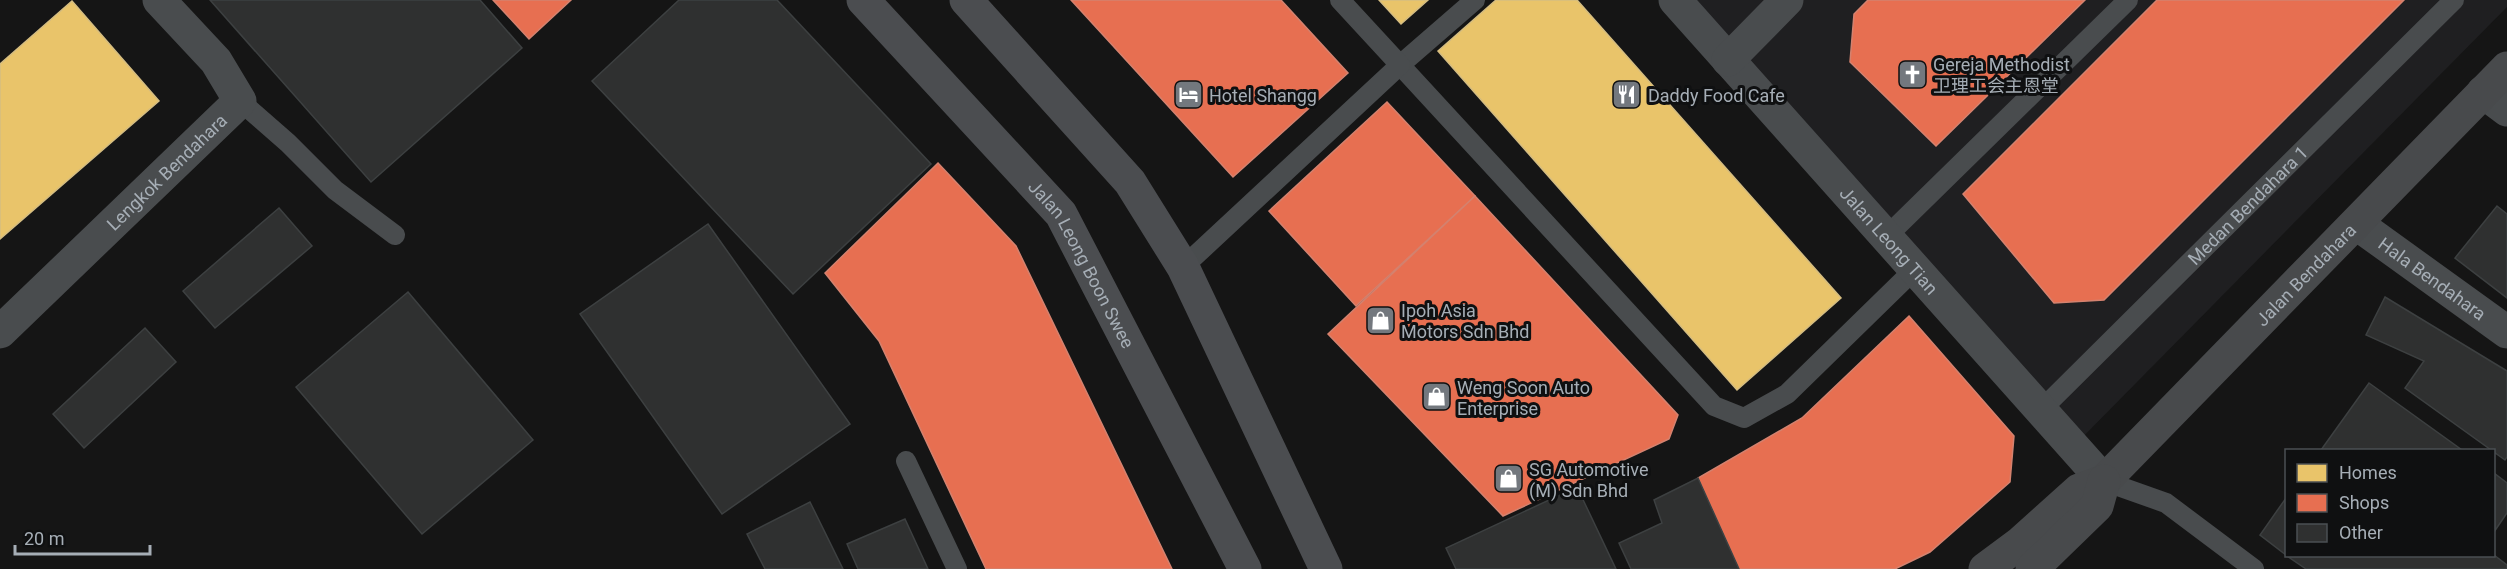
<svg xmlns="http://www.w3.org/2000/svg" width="2507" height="569" font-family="Roboto,'Noto Sans SC',sans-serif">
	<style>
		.built { fill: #1f1f21 }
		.homes { fill: #e9c46a; stroke: #d5bd81; stroke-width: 1.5 }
		.shops { fill: #e76f51; stroke: #d4826f; stroke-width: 1.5 }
		.building { fill: #2f3030; stroke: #3d4041; stroke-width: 1.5 }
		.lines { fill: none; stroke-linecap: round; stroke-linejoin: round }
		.service { stroke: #494c4e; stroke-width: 20 }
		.minor { stroke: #494c4e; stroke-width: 33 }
		.secondary { stroke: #484a4c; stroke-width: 33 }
		.primary { stroke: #4b4d50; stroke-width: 33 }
		.labels { text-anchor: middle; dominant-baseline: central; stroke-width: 6; stroke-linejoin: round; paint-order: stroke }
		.poi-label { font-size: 18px; fill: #a6aeb6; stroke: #0f1011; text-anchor: start }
		.street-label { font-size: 18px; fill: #a6aeb6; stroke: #0f1011 }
	</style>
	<rect width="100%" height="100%" fill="#151515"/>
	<polygon class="built" points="1660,0 2507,0 2507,7 2067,453"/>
	<g class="homes">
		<polygon points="1379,0 1428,0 1401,24"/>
		<polygon points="1496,0 1577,0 1841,298 1737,390 1438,51"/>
		<polygon points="72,1 159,101 0,239 0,64"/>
	</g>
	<g class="shops">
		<polygon points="493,0 571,0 529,39"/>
		<polygon points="1071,0 1281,0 1348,73 1233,177"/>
		<polygon points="1868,0 2085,0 1936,146 1850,62 1854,14"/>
		<polygon points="2157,0 2404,0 2104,300 2054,303 1963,194"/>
		<polygon points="1387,102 1475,196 1356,306 1269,211"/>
		<polygon points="938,163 1016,246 1172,569 986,569 879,341 825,273"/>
		<polygon points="1475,196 1678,415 1669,439 1503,516 1328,334"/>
		<polygon points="1909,316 2014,436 2010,482 1930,552 1895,569 1739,569 1698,478 1802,418"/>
	</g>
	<g class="building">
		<polygon points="210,0 480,0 522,48 371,182"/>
		<polygon points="679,0 777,0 931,164 793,294 592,81"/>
		<polygon points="2497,206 2507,214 2507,298 2455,258"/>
		<polygon points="279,208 312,246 215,328 183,291"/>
		<polygon points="708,224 850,424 722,514 580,314"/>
		<polygon points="408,292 533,440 422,534 296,387"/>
		<polygon points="2385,297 2507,371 2507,457 2505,460 2405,388 2424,361 2366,335"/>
		<polygon points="145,328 176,362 84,448 53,414"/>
		<polygon points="2369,383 2462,450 2321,450"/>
		<polygon points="2494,473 2507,483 2507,513 2494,532"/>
		<polygon points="1698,478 1739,569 1631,569 1619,543 1662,523 1654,500"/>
		<polygon points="1577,487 1616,569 1456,569 1446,548"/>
		<polygon points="2286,498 2286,555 2260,535"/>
		<polygon points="810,502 843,569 765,569 747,534"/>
		<polygon points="905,519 928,569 858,569 847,544"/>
		<polygon points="2494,555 2507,565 2507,569 2306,569 2287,556"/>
	</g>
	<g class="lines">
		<g class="service">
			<polyline points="1475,0 1400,65 1714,406 1744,418 1787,394 1915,269"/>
			<polyline points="240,101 288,143 335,190 395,235"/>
			<polyline points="1886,237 2128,0"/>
			<polyline points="1183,267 1400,65 1340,0"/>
			<path id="s1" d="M 2041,410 L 2454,0"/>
			<polyline points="906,461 957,569"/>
			<polyline points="2104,481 2166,503 2254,569"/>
		</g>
		<g class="minor">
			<path id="s2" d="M 1675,0 L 2104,481"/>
			<polyline points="1728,60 1787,0"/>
			<polyline points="2483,92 2507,110"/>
			<path id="s3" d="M 2357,224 L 2507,332"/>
			<path id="s4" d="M 0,332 L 240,101 L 216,61 L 159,0"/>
		</g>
		<g class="secondary">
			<path id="s5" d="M 1985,569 L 2020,543 L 2079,490 L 2104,481 L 2507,68"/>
			<polyline points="2032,569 2097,506 2104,481"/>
		</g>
		<g class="primary">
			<path id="s6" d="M 863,0 L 1061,214 L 1245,569"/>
			<polyline points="966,0 1130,182 1183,267 1326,569"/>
		</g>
	</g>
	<defs>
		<symbol id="church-square" viewBox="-11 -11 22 22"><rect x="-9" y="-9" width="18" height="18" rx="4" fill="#73787e" stroke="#0f1011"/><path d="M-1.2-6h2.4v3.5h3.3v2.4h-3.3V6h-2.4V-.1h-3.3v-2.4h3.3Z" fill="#fff"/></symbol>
		<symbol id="hotel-square" viewBox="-11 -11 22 22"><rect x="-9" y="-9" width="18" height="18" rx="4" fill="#73787e" stroke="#0f1011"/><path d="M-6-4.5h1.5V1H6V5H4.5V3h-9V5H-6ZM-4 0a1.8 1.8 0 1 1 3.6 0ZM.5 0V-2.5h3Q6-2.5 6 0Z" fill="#fff"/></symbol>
		<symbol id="restaurant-square" viewBox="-11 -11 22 22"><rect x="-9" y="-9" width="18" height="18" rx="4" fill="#73787e" stroke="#0f1011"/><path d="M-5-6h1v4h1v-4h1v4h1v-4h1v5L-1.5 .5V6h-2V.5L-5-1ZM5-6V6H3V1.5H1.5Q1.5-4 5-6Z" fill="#fff"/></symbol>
		<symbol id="shop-square" viewBox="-11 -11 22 22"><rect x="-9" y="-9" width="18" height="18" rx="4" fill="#73787e" stroke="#0f1011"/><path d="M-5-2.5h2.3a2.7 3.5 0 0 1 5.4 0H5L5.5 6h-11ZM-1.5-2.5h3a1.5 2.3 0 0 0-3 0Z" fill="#fff"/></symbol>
	</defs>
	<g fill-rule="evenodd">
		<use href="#church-square" x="1896" y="58" width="33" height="33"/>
		<use href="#hotel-square" x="1172" y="78" width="33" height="33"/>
		<use href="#restaurant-square" x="1610" y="78" width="33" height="33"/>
		<use href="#shop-square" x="1364" y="304" width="33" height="33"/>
		<use href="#shop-square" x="1420" y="380" width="33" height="33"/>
		<use href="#shop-square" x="1492" y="462" width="33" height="33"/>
	</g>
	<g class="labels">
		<g class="poi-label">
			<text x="1933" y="64">Gereja Methodist<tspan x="1933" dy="21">卫理工会主恩堂</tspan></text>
			<text x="1209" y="95">Hotel Shangg</text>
			<text x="1648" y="95">Daddy Food Cafe</text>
			<text x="1401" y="310">Ipoh Asia<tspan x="1401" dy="21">Motors Sdn Bhd</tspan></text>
			<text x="1457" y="387">Weng Soon Auto<tspan x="1457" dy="21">Enterprise</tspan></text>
			<text x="1529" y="469">SG Automotive<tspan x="1529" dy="21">(M) Sdn Bhd</tspan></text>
		</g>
		<g class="street-label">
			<text stroke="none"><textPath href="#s4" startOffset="231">Lengkok Bendahara</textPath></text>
			<text stroke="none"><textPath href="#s1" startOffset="291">Medan Bendahara 1</textPath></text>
			<text stroke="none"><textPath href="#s2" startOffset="322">Jalan Leong Tian</textPath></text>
			<text stroke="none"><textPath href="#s6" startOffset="345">Jalan Leong Boon Swee</textPath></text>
			<text stroke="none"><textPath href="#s5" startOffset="438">Jalan Bendahara</textPath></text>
			<text stroke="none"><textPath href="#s3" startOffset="93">Hala Bendahara</textPath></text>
		</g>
	</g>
	<rect x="2285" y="449" width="210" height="108" fill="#0f1011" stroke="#4b4f53" stroke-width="1.5"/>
	<rect x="2297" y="464" width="30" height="18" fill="#e9c46a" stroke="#4b4f53" stroke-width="1.5"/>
	<text x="2339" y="479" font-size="18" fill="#a6aeb6">Homes</text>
	<rect x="2297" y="494" width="30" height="18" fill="#e76f51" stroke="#4b4f53" stroke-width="1.5"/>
	<text x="2339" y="509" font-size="18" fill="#a6aeb6">Shops</text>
	<rect x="2297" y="524" width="30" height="18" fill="#2f3030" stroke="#4b4f53" stroke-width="1.5"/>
	<text x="2339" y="539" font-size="18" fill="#a6aeb6">Other</text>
	<path d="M15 545v9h135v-9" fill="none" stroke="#a6aeb6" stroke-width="3"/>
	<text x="24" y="545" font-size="18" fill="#a6aeb6" stroke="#0f1011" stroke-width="4.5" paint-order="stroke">20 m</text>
</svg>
